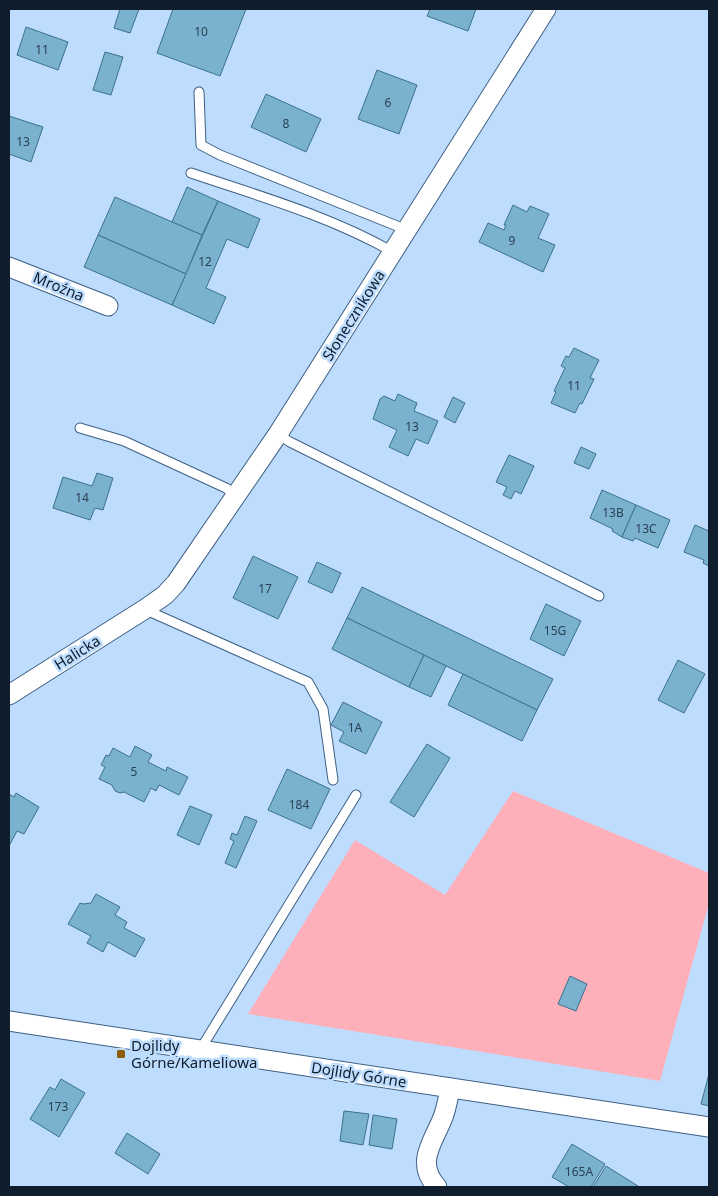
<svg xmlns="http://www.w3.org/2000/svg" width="718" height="1196" font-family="'Noto Sans',sans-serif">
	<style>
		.green { fill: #fdb0ba }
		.building { fill: #7ab1ce; stroke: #3b718b }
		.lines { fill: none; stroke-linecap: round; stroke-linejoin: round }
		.service-casing { stroke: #3e6084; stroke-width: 11 }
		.minor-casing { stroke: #3e6084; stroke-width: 21 }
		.service { stroke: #fff; stroke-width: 9 }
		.minor { stroke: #fff; stroke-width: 19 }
		.poi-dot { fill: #8e5b08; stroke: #beddfe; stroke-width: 2 }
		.labels { text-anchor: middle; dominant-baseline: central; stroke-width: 5; stroke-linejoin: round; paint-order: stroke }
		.number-label { font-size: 12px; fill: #2a4255 }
		.street-label { font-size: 15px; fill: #0f1d2d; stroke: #beddfe }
		.poi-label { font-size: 15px; fill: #0f1d2d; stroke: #beddfe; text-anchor: start }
	</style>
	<rect width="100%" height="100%" fill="#beddfe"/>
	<polygon class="green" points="513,791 709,873 709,903 660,1081 248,1014 355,840 445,895"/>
	<g class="building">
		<polygon points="120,9 139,9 130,33 114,28"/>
		<polygon points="173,9 246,9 220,76 157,53"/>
		<polygon points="430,9 476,9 468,31 427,16"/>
		<polygon points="26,27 68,42 58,70 17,55"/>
		<polygon points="105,52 123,57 111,95 93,90"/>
		<polygon points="377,70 417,85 399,134 358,119"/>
		<polygon points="266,94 321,119 306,152 251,127"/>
		<polygon points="9,116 43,127 31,162 9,154"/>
		<polygon points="187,187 218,201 202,235 172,222"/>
		<polygon points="115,197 202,235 186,274 98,235"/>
		<polygon points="218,201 260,219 248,248 227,239 206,288 226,297 214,324 172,305"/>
		<polygon points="513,205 527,212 530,206 549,214 538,238 555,245 543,272 479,242 488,223 504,230 506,225 504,225"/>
		<polygon points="98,235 186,274 172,305 84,267"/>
		<polygon points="574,348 599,360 590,378 594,379 582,404 580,403 575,413 551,403 556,392 554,391 565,368 561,366 566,356 569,357"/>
		<polygon points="398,394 417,403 414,411 438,421 428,444 416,439 408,456 389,447 397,430 373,419 380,399 384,396 395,401"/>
		<polygon points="453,397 465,403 455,423 444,417"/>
		<polygon points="581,447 596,454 589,469 574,463"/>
		<polygon points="509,455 534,466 521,494 515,491 511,499 503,495 507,487 496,482"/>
		<polygon points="97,473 113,478 103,510 95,508 90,520 53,508 63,477 92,486"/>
		<polygon points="602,490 636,505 622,537 612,531 613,529 590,518"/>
		<polygon points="636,505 670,520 658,548 635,538 633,541 622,537"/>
		<polygon points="695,525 709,531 709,566 703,563 704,560 684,552"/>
		<polygon points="253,556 298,577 278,619 233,598"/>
		<polygon points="317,562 341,573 332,593 308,582"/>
		<polygon points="362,587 553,679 537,710 347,618"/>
		<polygon points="546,604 581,621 564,656 530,639"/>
		<polygon points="347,618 424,655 409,687 332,649"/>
		<polygon points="424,655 446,666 431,697 409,687"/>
		<polygon points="678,660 705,674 684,713 658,700"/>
		<polygon points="463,674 537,710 522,741 448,705"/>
		<polygon points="343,702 382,722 366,754 339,741 344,732 331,725"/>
		<polygon points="427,744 450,758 414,817 390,802"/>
		<polygon points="135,746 152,755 148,762 166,771 167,767 188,777 179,795 159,785 156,791 151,788 144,802 124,792 120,793 115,791 112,785 99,779 105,767 101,765 106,755 109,756 113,748 130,757"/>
		<polygon points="287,769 330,789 311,829 268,810"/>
		<polygon points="16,793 39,807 24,834 17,831 9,846 9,794 14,797"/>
		<polygon points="190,806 212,815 199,845 177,835"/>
		<polygon points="245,816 257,821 236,868 225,863 234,841 230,839 232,833 237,835"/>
		<polygon points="96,894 120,907 115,915 127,922 124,928 145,939 135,957 108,942 103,952 87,943 91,936 68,924 80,903 83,904 91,903"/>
		<polygon points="570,976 587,984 576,1011 558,1004"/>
		<polygon points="709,1074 709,1106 701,1104"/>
		<polygon points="61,1079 85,1093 59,1137 30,1119 50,1087 55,1090"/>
		<polygon points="344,1111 369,1114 363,1145 340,1141"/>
		<polygon points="373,1115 397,1119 392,1149 369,1145"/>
		<polygon points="127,1133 160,1154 148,1174 115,1153"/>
		<polygon points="572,1144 605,1164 591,1187 569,1187 552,1177"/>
		<polygon points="606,1166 638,1186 637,1187 593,1187"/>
	</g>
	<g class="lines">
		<defs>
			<g id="service">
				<polyline points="199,92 201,145 220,155 407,230"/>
				<path d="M 191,173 C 259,196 330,216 393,252"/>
				<polyline points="80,428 124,441 226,488 237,496"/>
				<polyline points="278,434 290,442 599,596"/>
				<polyline points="146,610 308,682 323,709 333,780"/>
				<polyline points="200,1050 356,795"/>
			</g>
			<g id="minor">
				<polyline points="9,267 108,306"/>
				<polyline points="9,695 145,609 165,595 176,583 278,434 546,9"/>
				<polyline points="9,1021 709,1127"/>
				<path d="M 437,1187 C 416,1164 431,1145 441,1122 C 446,1112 448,1100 450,1088"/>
			</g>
		</defs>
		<use href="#service" class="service-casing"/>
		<use href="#minor" class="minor-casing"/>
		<use href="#service" class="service"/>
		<use href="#minor" class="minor"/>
	</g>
	<rect class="poi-dot" x="116" y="1049" width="10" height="10" rx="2.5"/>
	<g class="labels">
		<g class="number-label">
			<text x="201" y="31">10</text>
			<text x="42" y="49">11</text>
			<text x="388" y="102">6</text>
			<text x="286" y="123">8</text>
			<text x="23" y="141">13</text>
			<text x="512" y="240">9</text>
			<text x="205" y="261">12</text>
			<text x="574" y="385">11</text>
			<text x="412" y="426">13</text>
			<text x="82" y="497">14</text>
			<text x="613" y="512">13B</text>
			<text x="646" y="528">13C</text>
			<text x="265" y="588">17</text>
			<text x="555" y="630">15G</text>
			<text x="355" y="727">1A</text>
			<text x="134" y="771">5</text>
			<text x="299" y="804">184</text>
			<text x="58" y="1106">173</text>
			<text x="579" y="1171">165A</text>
		</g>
		<g class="street-label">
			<text transform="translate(59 286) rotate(22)">Mroźna</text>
			<text transform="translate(353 315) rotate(-58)">Słonecznikowa</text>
			<text transform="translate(77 652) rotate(-32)">Halicka</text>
			<text transform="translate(359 1074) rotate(9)">Dojlidy Górne</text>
		</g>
		<g class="poi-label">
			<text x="131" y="1045">Dojlidy<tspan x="131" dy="17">Górne/Kameliowa</tspan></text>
		</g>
	</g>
	<rect width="718" height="1196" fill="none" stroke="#0f1d2d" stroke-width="20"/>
</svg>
